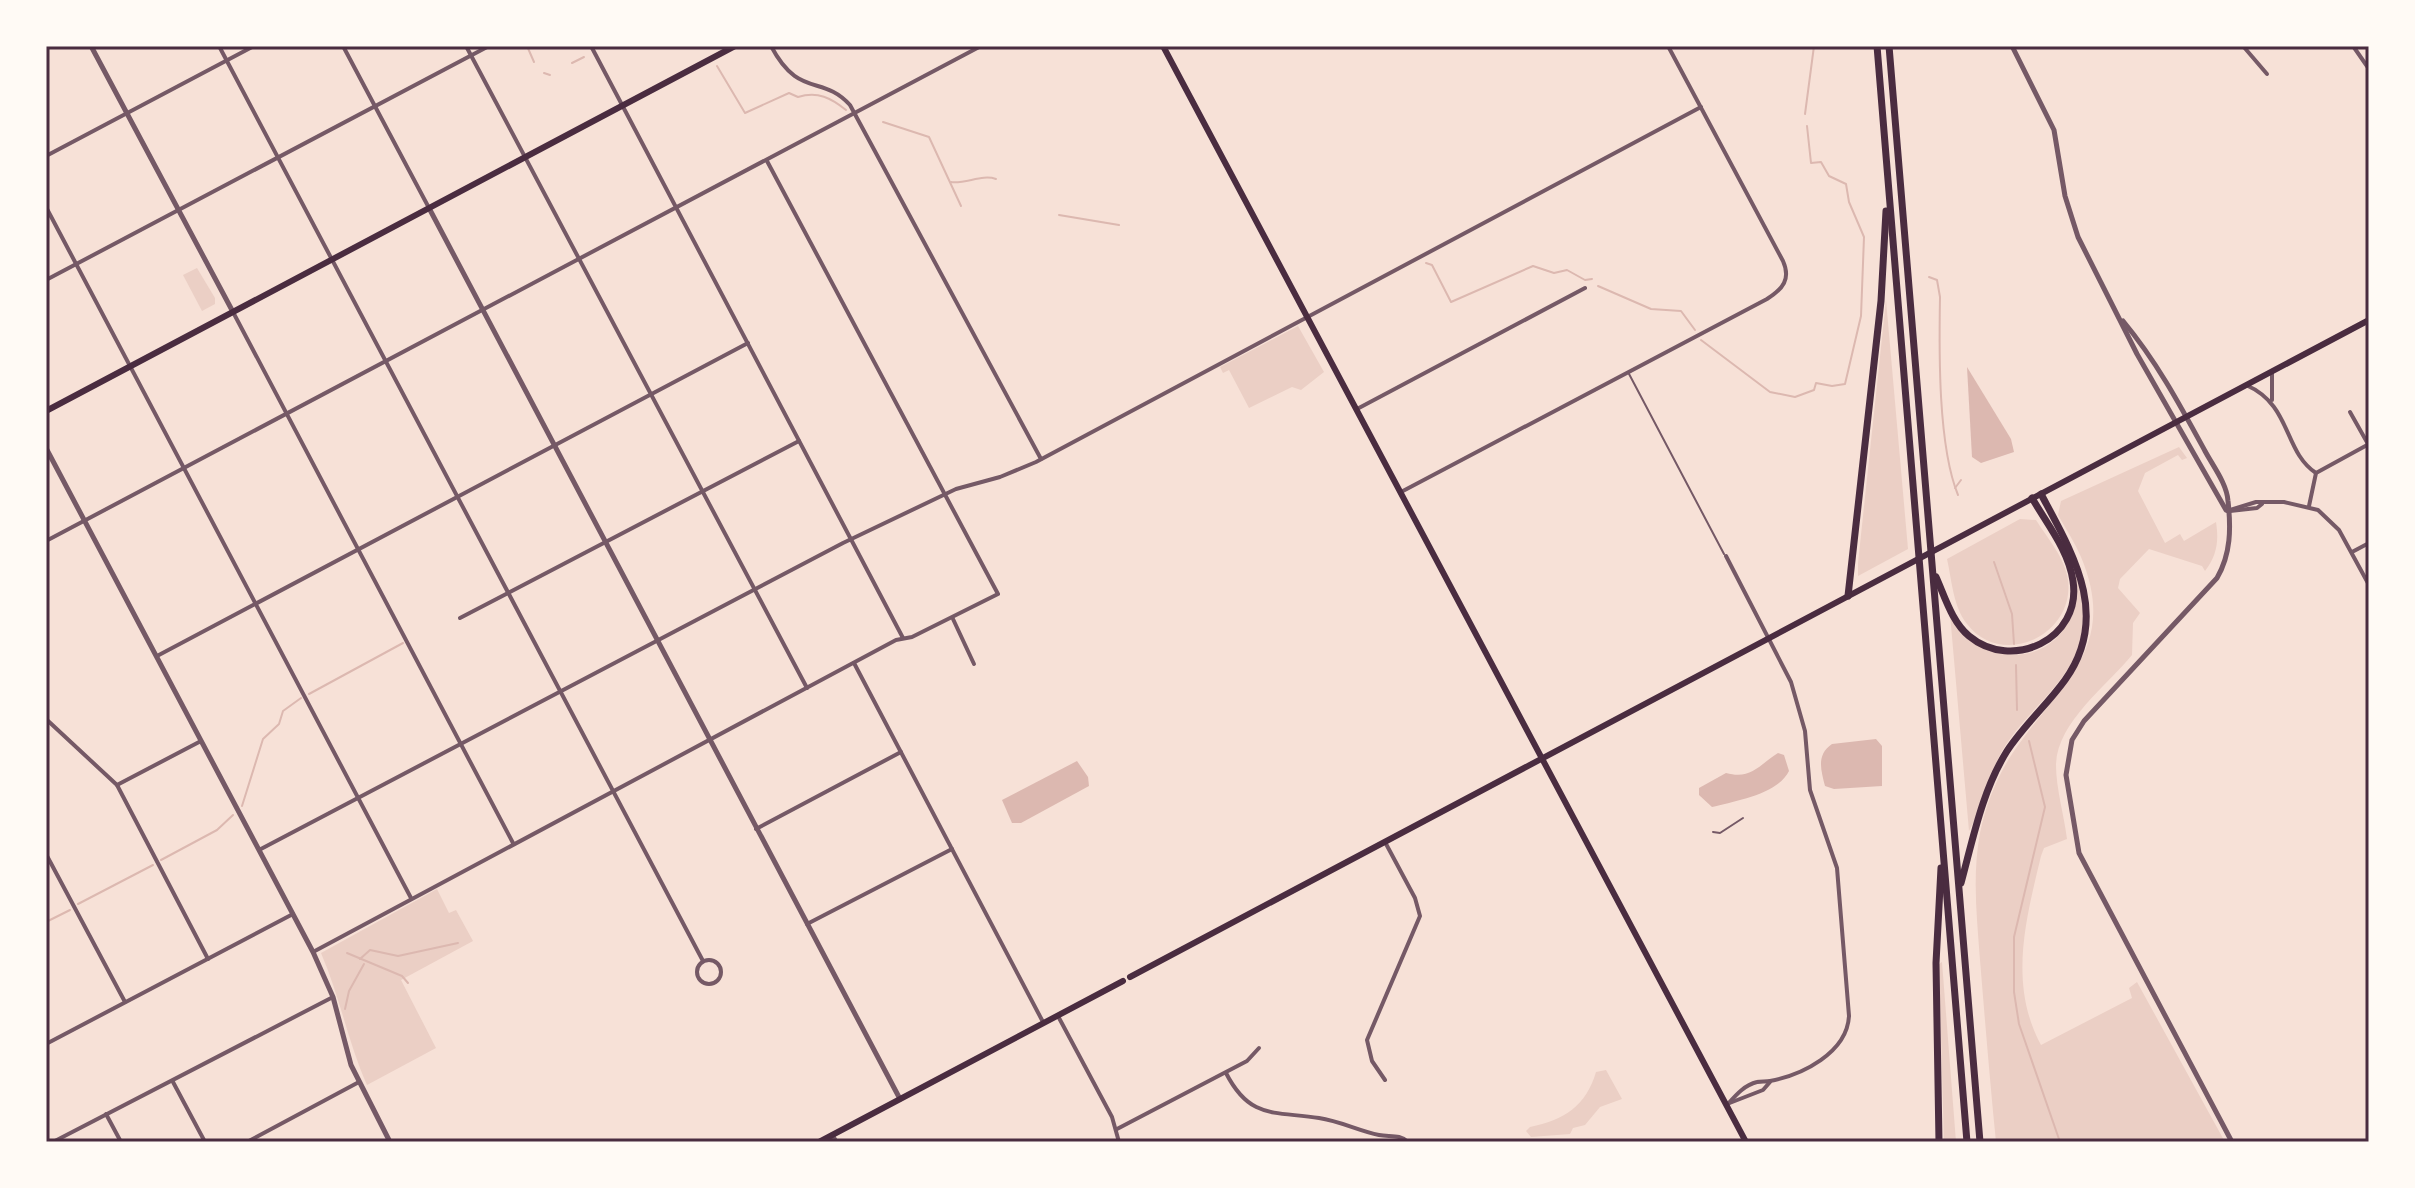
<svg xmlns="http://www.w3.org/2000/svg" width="2415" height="1188" font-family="Poppins,sans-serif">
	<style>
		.green { fill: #ebcfc5 }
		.water { fill: #dcb8b0 }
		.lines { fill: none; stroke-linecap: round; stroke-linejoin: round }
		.stream { stroke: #dcb8b0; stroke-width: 2 }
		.service { stroke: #755966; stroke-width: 2 }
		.minor { stroke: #755966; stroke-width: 4 }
		.tertiary { stroke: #755966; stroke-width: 5 }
		.secondary { stroke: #4a2c40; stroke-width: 6 }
		.primary { stroke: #4a2c40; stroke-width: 6 }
		.motorway { stroke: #4a2c40; stroke-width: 7 }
		.neatline { fill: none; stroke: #4a2c40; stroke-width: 3 }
	</style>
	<rect width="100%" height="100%" fill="#f7e1d7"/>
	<g class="green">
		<polygon points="197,268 215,298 215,304 202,311 183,275"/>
		<polygon points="1886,300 1908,549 1858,576 1858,563"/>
		<polygon points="1298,326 1324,372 1301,390 1292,387 1249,408 1229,370 1223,373 1220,367"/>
		<path d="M 2179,447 L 2187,458 L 2182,460 L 2178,455 L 2145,473 L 2138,491 L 2165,543 L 2180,534 L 2184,541 L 2216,522 C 2219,541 2217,555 2205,571 L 2202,566 L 2149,549 L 2120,579 L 2118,588 L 2140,613 L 2133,623 L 2132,655 C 2107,686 2057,722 2056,765 C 2056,788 2064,815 2067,839 L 2044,848 L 2041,856 C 2026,919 2008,984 2041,1045 L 2132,998 L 2129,988 L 2137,982 L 2225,1142 L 1996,1142 C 1990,1082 1985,1021 1980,960 C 1977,918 1972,876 1980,833 C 1987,799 2001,767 2022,740 C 2067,678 2117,643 2081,557 C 2075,543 2066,529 2058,515 L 2061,501 Z"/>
		<path d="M 2020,519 L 2036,520 C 2048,539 2065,558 2068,580 C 2075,636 2001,669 1967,624 C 1953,606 1952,581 1947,559 Z"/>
		<path d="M 2075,570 C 2082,584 2082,596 2083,612 C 2087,675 2030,703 2002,751 C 1988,777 1983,806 1969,831 L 1950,614 C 1997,688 2089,654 2075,570 Z"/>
		<path d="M 437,889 L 449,913 L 456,910 L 473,941 L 401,980 L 436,1048 L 367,1085 C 348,1042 340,997 321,953 Z"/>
		<polygon points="1942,962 1956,1142 1944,1142 1939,964"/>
		<path d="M 1606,1070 L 1622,1099 L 1600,1107 L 1585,1125 L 1573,1128 L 1570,1134 L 1531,1137 L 1526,1131 L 1530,1127 C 1564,1120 1586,1106 1596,1072 Z"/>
	</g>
	<g class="water">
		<polygon points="1967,367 2011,439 2014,452 1981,463 1972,457"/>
		<path d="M 1876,739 L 1882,746 L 1882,786 L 1834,789 L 1825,786 C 1821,770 1816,755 1832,744 Z"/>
		<path d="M 1778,753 L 1784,755 L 1789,771 C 1778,794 1735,801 1712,807 L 1699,795 L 1699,788 L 1726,773 C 1751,780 1759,765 1778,753 Z"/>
		<polygon points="1077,761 1088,777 1089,786 1021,823 1012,823 1002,800"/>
	</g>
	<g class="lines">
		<g class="stream">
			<polyline points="460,46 461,48"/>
			<polyline points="527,46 534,62"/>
			<polyline points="572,63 584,57"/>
			<path d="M 717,66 L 745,113 L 789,93 L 798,97 C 818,91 831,98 846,110"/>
			<polyline points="544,73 550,75"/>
			<polyline points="1805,114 1814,46"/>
			<polyline points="883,122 929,137 961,206"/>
			<path d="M 951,182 C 966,184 982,174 996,179"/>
			<polyline points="1059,215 1119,225"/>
			<polyline points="1426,263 1432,265 1451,302 1533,266 1554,273 1567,270 1585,280 1592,279"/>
			<path d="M 1929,277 L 1937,280 L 1940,297 C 1939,352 1938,446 1958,495"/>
			<polyline points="1598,286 1651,309 1681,311 1695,330"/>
			<polyline points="1701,340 1770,392 1795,397 1814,390 1816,383 1832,386 1845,384 1861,316 1864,237 1849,202 1846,184 1829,176 1821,162 1811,163 1807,126"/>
			<polyline points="1955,488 1961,480"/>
			<polyline points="1994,562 2012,614 2014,644"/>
			<polyline points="2016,665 2017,710"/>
			<polyline points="309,694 403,643"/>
			<polyline points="2029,741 2045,807 2014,937 2014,992 2019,1024 2060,1142"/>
			<polyline points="242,806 263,739 279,724 283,711 301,698"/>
			<polyline points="161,860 217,830 233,815"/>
			<polyline points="78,904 153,865"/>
			<polyline points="46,922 70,910"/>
			<polyline points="347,953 402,976 408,983"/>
			<polyline points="360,959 370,950 398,956 458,943"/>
			<polyline points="345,1009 349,991 364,964"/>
		</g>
		<g class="service">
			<polyline points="1628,372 1724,554"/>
			<polyline points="1713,832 1720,833 1743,818"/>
		</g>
		<g class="minor">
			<polyline points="219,46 703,961"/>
			<polyline points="343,46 429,208"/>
			<polyline points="466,46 807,688"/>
			<polyline points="591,46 903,638"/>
			<path d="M 771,46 C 799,99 822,74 850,105 L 1041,459"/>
			<polyline points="2243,46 2267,74"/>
			<polyline points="2353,46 2369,69"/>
			<polyline points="46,156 254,46"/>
			<polyline points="46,207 411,898"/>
			<polyline points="46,280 489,46"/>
			<polyline points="233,312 513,843"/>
			<path d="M 2246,385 C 2292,405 2283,451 2316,473"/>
			<polyline points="2272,400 2272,371"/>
			<polyline points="1357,409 1585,288"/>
			<polyline points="2350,412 2368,444"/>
			<path d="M 1401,492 L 1767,299 C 1783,289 1791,279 1783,261 L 1668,46"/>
			<polyline points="2309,506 2316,473 2369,444"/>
			<polyline points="2227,511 2256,502 2284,502 2318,510 2339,530 2369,585"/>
			<polyline points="2230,511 2257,508 2262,504"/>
			<polyline points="46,541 981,46"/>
			<polyline points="2352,552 2369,543"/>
			<path d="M 1726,556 L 1791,682 L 1805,731 L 1810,790 L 1837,868 L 1849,1016 C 1847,1053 1802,1075 1770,1081 C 1767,1082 1760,1081 1757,1082 C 1744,1085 1735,1096 1727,1105"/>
			<polyline points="460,618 799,441"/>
			<polyline points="953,619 974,664"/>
			<polyline points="157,656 748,343"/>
			<polyline points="854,663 1043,1022"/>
			<polyline points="46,719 117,785 208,959"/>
			<polyline points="117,785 201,741"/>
			<polyline points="756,829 901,752"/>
			<polyline points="1385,842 1415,898 1420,916 1367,1040 1372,1061 1385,1080"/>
			<polyline points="259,850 843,543 956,489 1000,477 1036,462 1701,107"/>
			<polyline points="46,854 125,1002"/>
			<polyline points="807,924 952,849"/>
			<polyline points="313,952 896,640 912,637 998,594 767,161"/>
			<circle cx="709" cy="972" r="12"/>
			<polyline points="1058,1016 1112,1117 1119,1142"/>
			<polyline points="46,1044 293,914"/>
			<path d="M 1226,1073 C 1250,1120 1275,1111 1319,1118 C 1340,1121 1359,1131 1379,1135 C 1390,1137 1400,1134 1408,1142"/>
			<polyline points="173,1082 205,1142"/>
			<polyline points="1727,1104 1763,1090 1770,1082"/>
			<polyline points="106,1114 121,1142"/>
			<polyline points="1117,1129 1247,1061 1259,1048"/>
			<polyline points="53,1142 333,997"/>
			<polyline points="247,1142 359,1082"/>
		</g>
		<g class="tertiary">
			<polyline points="91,46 233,312"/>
			<polyline points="2012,46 2054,130 2065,196 2078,237 2137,354 2226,510"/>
			<polyline points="429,208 900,1099"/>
			<path d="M 2123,321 C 2157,362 2180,405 2205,451 C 2213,466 2227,484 2228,501 C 2231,528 2231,554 2217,578 L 2084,721 L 2072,740 L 2066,775 L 2079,853 L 2232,1142"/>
			<polyline points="46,448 313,952 333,997 351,1065 390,1142"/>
			<polyline points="832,1135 836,1142"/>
		</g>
		<g class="secondary">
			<polyline points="46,411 735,46"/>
			<polyline points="1130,977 2369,320"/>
			<polyline points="819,1142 1123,981"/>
		</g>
		<polyline class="primary" points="1163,46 1746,1142"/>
		<g class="motorway">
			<polyline points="1877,46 1967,1142"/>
			<polyline points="1889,46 1980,1142"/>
			<path d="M 1936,577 C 1945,597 1952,622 1969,636 C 2012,672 2082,639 2073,581 C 2069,551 2047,524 2032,498"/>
			<polyline points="1848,596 1881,301 1886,211"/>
			<path d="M 1961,883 C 1973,839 1982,791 2007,751 C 2024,725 2047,705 2065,680 C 2111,616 2073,554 2041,494"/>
			<polyline points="1939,1142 1936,963 1941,868"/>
		</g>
	</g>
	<rect width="2415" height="1188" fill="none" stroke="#fffaf5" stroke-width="96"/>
	<rect x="48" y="48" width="2319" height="1092" class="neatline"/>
</svg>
